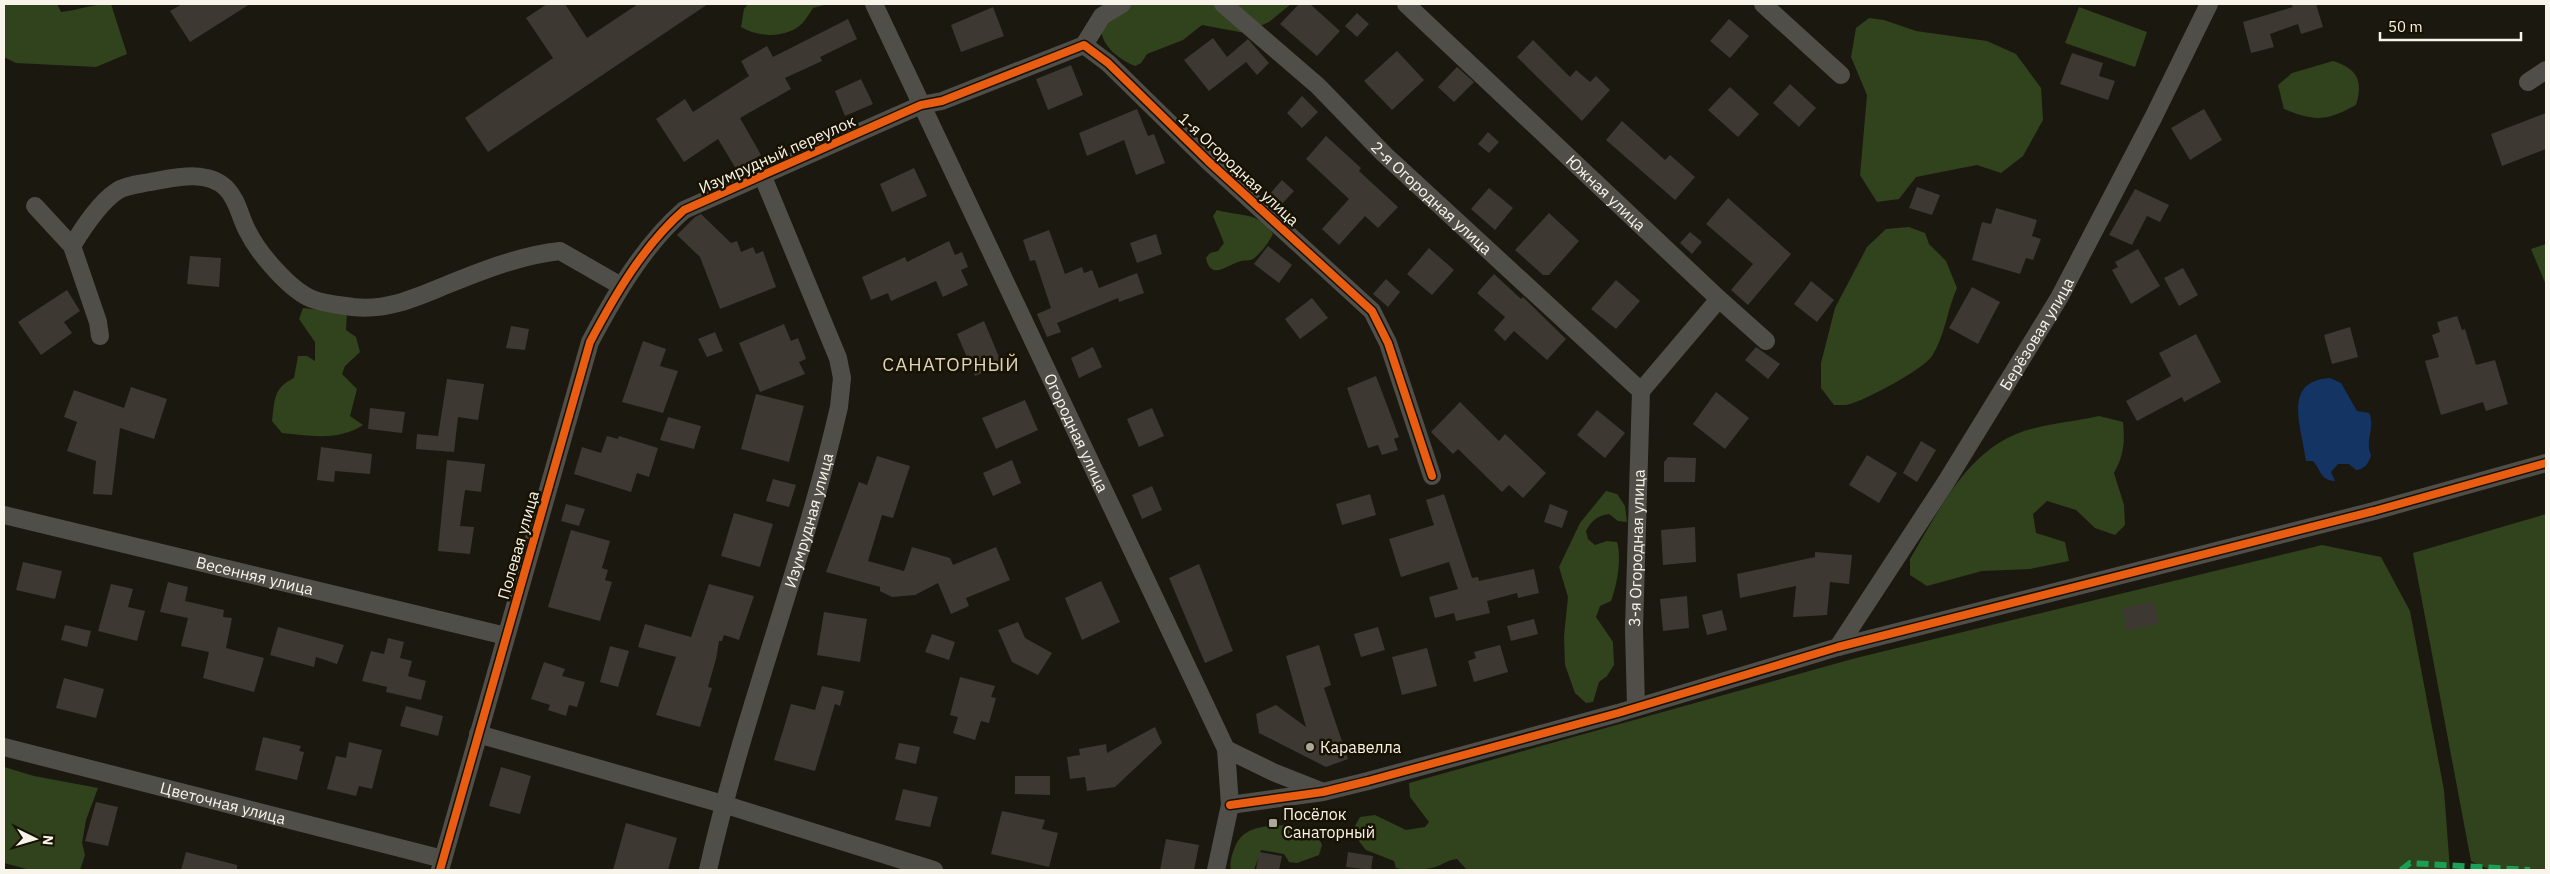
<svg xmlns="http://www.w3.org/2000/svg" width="2550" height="874" font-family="'IBM Plex Sans',sans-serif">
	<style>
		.green { fill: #30431d }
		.water { fill: #143564 }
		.building { fill: #3d3832 }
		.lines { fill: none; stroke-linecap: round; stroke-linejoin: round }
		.street { stroke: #504e49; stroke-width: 18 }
		.quiet { stroke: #1a9f57; stroke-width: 6; stroke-dasharray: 12 6; stroke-linecap: butt }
		.cycleway-casing { stroke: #181202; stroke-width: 11 }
		.cycleway { stroke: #e95d12; stroke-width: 8 }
		.poi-dot { fill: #aba79d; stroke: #181202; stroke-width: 2 }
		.labels { text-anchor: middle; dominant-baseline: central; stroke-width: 5; stroke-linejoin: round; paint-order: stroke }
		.street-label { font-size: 16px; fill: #f8f4e9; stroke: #181202 }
		.poi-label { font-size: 16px; fill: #f8f4e9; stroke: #181202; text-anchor: start }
		.quarter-label { font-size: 19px; letter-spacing: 1px; fill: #dcd3bd; stroke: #181202 }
	</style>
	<rect width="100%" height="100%" fill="#1b180f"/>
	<g class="green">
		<path d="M 4,4 L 57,4 L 61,12 C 79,10 92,4 111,4 L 127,54 L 96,67 L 16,63 L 4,57 Z"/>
		<path d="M 748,4 L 828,4 L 813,8 C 809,14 804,23 798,27 C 782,38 757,37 741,27 L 744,9 Z"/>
		<path d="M 1133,4 L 1291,4 L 1269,22 L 1245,33 L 1202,25 L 1183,40 L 1147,54 L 1141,63 L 1135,66 C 1119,59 1104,48 1101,31 L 1110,17 Z"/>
		<polygon points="2079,7 2147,32 2135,67 2065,43"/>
		<polygon points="1869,18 1884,20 1916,31 1987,41 2016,54 2041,88 2043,120 2023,156 2001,173 1977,165 1916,177 1899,199 1877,202 1860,175 1867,95 1851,57 1856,28"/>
		<path d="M 2333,61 C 2358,69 2363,81 2356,105 C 2326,121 2315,122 2284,109 L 2278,85 L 2292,73 Z"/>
		<path d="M 1217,210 C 1241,217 1258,211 1273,234 C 1269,242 1261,253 1253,259 C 1250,261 1245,260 1241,261 C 1228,264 1211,282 1206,258 L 1210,253 L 1218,251 L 1224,243 L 1213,216 Z"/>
		<path d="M 1909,227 L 1925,233 L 1929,244 L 1946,261 L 1957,288 C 1947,310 1945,336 1932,356 C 1924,369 1861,403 1846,405 C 1842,405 1838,405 1834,405 L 1821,388 L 1821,363 L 1835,308 L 1867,247 L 1886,229 Z"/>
		<polygon points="2546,244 2546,285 2531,249"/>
		<path d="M 303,308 L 347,313 L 346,330 L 356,337 L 360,352 L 345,366 L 342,374 L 357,389 L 350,416 L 363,425 C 339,441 310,436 282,433 L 272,421 C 275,400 273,388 294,378 L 298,356 L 307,356 L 315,361 L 315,342 L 299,319 Z"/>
		<path d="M 2099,416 L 2123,422 C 2125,442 2124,455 2114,473 L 2124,505 L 2125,525 L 2115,535 L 2095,528 L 2076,510 L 2047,501 L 2033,514 L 2036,533 L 2065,542 L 2069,561 L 2030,569 L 1982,571 L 1927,586 L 1910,575 L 1910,559 C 1940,509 1969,445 2031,429 C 2053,423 2077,421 2099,416 Z"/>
		<path d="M 1606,491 L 1617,494 L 1625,506 L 1627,522 L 1618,521 L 1609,514 C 1597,516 1592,520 1586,531 L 1588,539 L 1595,545 L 1607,541 L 1617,542 C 1622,558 1617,585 1611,601 L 1600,606 L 1596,617 L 1613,642 L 1614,665 L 1607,676 L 1599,682 L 1593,702 L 1586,703 L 1575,693 L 1565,665 L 1564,636 L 1568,597 L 1559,567 L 1580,523 Z"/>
		<polygon points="2546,514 2546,870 2490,870 2471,861 2413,553"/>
		<path d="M 2322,545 L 2381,557 L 2410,611 L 2444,790 L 2450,870 L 1467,870 L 1457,859 C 1449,860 1445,863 1438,866 C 1425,871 1409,870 1396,868 L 1394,861 L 1366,850 L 1354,835 L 1355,826 L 1360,817 L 1375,815 L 1406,830 L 1425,827 L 1429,822 L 1410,797 L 1409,783 L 1856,658 Z"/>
		<polygon points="4,767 34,776 98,788 86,820 82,843 85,855 80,870 30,870 4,863"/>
		<path d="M 1287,825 L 1303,828 L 1318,836 L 1322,845 L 1319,855 L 1297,863 L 1289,862 L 1284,854 L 1261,850 L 1254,870 L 1231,870 C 1229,863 1232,854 1235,847 C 1243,826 1267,826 1287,825 Z"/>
	</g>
	<path class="water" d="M 2330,378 L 2341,383 L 2357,411 L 2369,413 C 2376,428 2364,440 2371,455 C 2369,463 2365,469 2356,470 L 2349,464 L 2338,464 L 2331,472 L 2335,481 C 2320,480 2321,470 2313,461 L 2306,461 C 2302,428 2281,381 2330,378 Z"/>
	<g class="building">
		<polygon points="182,4 250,4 190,42 170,11"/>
		<polygon points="547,4 565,4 587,38 638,4 708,4 488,152 465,118 553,58 526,18"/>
		<polygon points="1299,4 1310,4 1340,31 1317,56 1280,24"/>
		<polygon points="2291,4 2316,4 2323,27 2301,34 2298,24 2270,34 2274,47 2251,53 2243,22 2293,7"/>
		<polygon points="993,7 1004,36 961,52 951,25"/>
		<polygon points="1357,13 1369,24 1357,37 1345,26"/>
		<polygon points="848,19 857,39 820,57 822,61 785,78 791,89 740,118 761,155 736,169 718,139 684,162 656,119 685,99 693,112 749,76 741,61 767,46 773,57"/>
		<polygon points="1729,19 1749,36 1730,58 1710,41"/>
		<polygon points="1213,38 1227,57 1248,39 1269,63 1257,75 1246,62 1209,91 1184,60"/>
		<polygon points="1533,40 1570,77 1576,70 1590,82 1596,76 1610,90 1582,121 1517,57"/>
		<polygon points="1397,51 1424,80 1392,110 1364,81"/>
		<polygon points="2072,53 2103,63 2099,76 2115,81 2108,100 2060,84"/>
		<polygon points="1071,65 1083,95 1048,110 1036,79"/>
		<polygon points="1457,67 1474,82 1454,102 1438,87"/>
		<polygon points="861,79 873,104 845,116 835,91"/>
		<polygon points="1790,84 1816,108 1799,127 1773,103"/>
		<polygon points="1730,87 1759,114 1738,137 1708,110"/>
		<polygon points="1302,96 1318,112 1302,128 1287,113"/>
		<polygon points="1137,109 1148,136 1154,134 1165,163 1136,175 1124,140 1087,156 1079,133"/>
		<polygon points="2204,109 2222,140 2190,160 2171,128"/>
		<polygon points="2546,113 2546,149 2502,166 2491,134"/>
		<polygon points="1622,121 1665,160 1670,155 1695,177 1675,200 1606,140"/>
		<polygon points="1488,132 1499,142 1489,153 1478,144"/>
		<polygon points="1326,136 1361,168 1359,171 1398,207 1378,228 1365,216 1339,245 1322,229 1349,199 1306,159"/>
		<polygon points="914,168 927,196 892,212 880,184"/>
		<polygon points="1282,180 1294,191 1280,206 1269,195"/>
		<polygon points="1917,187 1940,195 1932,215 1909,208"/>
		<polygon points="1489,188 1513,208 1495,230 1471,209"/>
		<polygon points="2135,189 2169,205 2160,222 2147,216 2132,245 2109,235"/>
		<polygon points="1728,198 1791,254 1748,305 1731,290 1753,264 1706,224"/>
		<polygon points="1996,208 2037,220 2032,236 2041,239 2033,260 2026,258 2020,274 1972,260 1982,222 1991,224"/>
		<polygon points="1549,213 1579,241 1549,275 1543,275 1515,250"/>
		<polygon points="701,214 731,243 737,241 741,252 753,247 756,254 763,251 776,287 720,309 700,257 677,235 695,217"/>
		<polygon points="1049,230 1065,274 1082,267 1084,273 1092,270 1099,288 1137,273 1144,293 1119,302 1118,298 1057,323 1061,332 1047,337 1037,314 1051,308 1035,260 1030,261 1023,240"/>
		<polygon points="1690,232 1702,242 1692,254 1680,243"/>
		<polygon points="1156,234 1162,254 1137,263 1130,243"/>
		<polygon points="949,241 955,255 962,252 968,267 961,270 968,285 943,297 936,281 891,301 888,293 871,300 862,277 905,257 907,262"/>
		<polygon points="1268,246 1292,265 1279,283 1254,264"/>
		<polygon points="1429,248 1454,270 1432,295 1407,274"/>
		<polygon points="2138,249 2160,286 2131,304 2112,270 2118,267 2115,262"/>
		<polygon points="190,256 221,258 219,287 187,284"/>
		<polygon points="2183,268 2198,295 2179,306 2164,278"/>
		<polygon points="1494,274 1521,299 1523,297 1566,339 1547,360 1514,331 1505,341 1494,330 1505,317 1477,293"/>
		<polygon points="1386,279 1400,292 1388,307 1373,294"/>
		<polygon points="1616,280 1640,301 1616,329 1591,309"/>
		<polygon points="1811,281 1834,300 1817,322 1794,304"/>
		<polygon points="1972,287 2000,302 1978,344 1949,328"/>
		<polygon points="67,290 80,311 64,322 72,333 41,355 18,322"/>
		<polygon points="1312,298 1328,318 1300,339 1285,319"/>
		<polygon points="2457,316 2462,330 2465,329 2476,365 2495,360 2508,404 2486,411 2483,402 2441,415 2425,361 2439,357 2432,335 2440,332 2437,322"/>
		<polygon points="984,321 1002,364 975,376 957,334"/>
		<polygon points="784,324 791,341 798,338 806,359 799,362 805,374 760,392 739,343"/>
		<polygon points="511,326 529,329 525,350 506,348"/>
		<polygon points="2350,327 2358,357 2332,364 2324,335"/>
		<polygon points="715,332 723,351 707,357 698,339"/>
		<polygon points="2196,334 2221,382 2184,402 2182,397 2137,421 2126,401 2171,376 2159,353"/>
		<polygon points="643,341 666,349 660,366 678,371 663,413 622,402"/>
		<polygon points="1093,347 1102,367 1079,378 1071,358"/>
		<polygon points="1756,347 1780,364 1768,379 1745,360"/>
		<polygon points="1376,376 1399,437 1394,439 1398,450 1382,455 1378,445 1368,448 1347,388"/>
		<polygon points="447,379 484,384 478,420 458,417 454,452 416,449 417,434 438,436"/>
		<polygon points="131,387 167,399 154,439 120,428 112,495 93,494 96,461 67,451 77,422 64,417 74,390 124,408"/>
		<polygon points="1716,392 1749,418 1725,449 1693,424"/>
		<polygon points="756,394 804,406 789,462 741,449"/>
		<polygon points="1025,400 1038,430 996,449 982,418"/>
		<polygon points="1460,402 1499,441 1505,434 1546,473 1523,498 1509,485 1502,492 1458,449 1453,454 1431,432"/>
		<polygon points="370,408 405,412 402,433 368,429"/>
		<polygon points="1152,408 1164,436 1139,447 1127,419"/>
		<polygon points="1597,410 1625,433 1605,458 1577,435"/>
		<polygon points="668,417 701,426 694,449 660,440"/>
		<polygon points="607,436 618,439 619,436 658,448 649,477 637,473 631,492 574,474 582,447 601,453"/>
		<polygon points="1921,441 1936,450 1917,482 1903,473"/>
		<polygon points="321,447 372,454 370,474 335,471 334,482 317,480"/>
		<polygon points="1867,455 1897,473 1879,503 1849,485"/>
		<polygon points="877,456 910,466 893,518 882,515 868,561 904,571 912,547 950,558 953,565 996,547 1010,580 966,598 969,606 951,614 938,583 915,595 892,597 880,591 880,587 826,572 859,482 867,485"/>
		<polygon points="1668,457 1696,458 1695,482 1664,482 1664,462"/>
		<polygon points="447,460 485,464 481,492 465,490 460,526 474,527 470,554 438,551"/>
		<polygon points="1012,460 1021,483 993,496 983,473"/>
		<polygon points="773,479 796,485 789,507 766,501"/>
		<polygon points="1152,486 1162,510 1142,519 1132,495"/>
		<polygon points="1370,494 1376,515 1342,525 1336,504"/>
		<polygon points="1444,494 1472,578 1478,577 1479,581 1534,569 1539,593 1518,598 1517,593 1487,601 1490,613 1456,621 1454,613 1435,618 1429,597 1458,589 1449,562 1401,577 1389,539 1434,525 1426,500"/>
		<polygon points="566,504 585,509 579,526 561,521"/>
		<polygon points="1550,504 1568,511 1562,528 1544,522"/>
		<polygon points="734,513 773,524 760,567 721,556"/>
		<polygon points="1695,527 1696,562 1663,565 1661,530"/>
		<polygon points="571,530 610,541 602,568 608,570 605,580 612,582 600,621 548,607"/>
		<polygon points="1815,552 1852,555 1849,584 1830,582 1827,615 1793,617 1796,586 1740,598 1737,574 1815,557"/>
		<polygon points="23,562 62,571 55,599 16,590"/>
		<polygon points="1199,564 1233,651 1205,663 1169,578"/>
		<polygon points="1101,581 1120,622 1082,640 1065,598"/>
		<polygon points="168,582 188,587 185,601 224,610 223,617 232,618 226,648 264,658 254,692 203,678 209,652 181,646 188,618 160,612"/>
		<polygon points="111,584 133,589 128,607 145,611 137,641 98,631"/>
		<polygon points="709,584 754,596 739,640 724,635 722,641 719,641 716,659 708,687 712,688 700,727 656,715 676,657 638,647 645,624 691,637"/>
		<polygon points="1687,596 1689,628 1663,631 1660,599"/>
		<polygon points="2153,601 2159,623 2127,631 2122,609"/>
		<polygon points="1722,610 1727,630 1707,635 1702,615"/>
		<polygon points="824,612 867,619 860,662 817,655"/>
		<polygon points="1534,619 1538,634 1511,641 1507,626"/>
		<polygon points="1018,622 1025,638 1052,653 1038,675 1012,662 998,630"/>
		<polygon points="65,625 91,631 87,647 61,640"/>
		<polygon points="278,627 344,645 337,664 316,657 314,667 270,655"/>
		<polygon points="1378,627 1385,650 1361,657 1354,634"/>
		<polygon points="932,634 955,642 949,660 925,652"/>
		<polygon points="388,638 404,642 400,658 412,661 408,676 426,681 421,700 386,692 387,687 362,681 371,651 384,654"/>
		<polygon points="1319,645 1331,685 1324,688 1348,759 1326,767 1259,733 1256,714 1276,705 1306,727 1286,656"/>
		<polygon points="1500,645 1508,672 1474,682 1468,661 1476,658 1474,652"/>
		<polygon points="610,646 629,651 618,687 600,682"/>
		<polygon points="1427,648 1437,686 1402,695 1392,657"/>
		<polygon points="544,662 565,669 562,676 585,682 577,707 569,705 566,716 548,710 550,705 531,699"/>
		<polygon points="960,677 995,686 991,697 996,698 989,723 981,721 975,740 953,733 958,717 950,715"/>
		<polygon points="64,678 104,689 96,718 56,708"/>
		<polygon points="822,686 844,691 840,706 835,704 815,771 774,760 791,704 815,710"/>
		<polygon points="406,706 443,716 438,736 400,726"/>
		<polygon points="1155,727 1162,743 1115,787 1087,791 1085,777 1070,779 1067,757 1080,755 1079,749 1106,744 1107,753"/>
		<polygon points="263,737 301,746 299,751 304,752 297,780 255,770"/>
		<polygon points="349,742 382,750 372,789 359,786 356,796 327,789 336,756 346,758"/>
		<polygon points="899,743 920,747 916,764 895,759"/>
		<polygon points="501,767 531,776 520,814 489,806"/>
		<polygon points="1015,776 1050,776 1050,795 1015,794"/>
		<polygon points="903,789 938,797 930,827 895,820"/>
		<polygon points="96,802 118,807 108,846 85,841"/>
		<polygon points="1002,811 1045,820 1042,829 1058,833 1049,867 991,854"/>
		<polygon points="626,823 677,838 668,870 613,870"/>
		<polygon points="1166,839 1199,845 1194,870 1160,870"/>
		<polygon points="186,852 237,865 237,870 181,870"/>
		<polygon points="1259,852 1282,856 1279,870 1256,870"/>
		<polygon points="1348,852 1373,856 1371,870 1346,867"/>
	</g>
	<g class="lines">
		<g class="street">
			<path id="s1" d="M 874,4 L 1226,749 L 1230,805 L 1216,870"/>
			<path id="s2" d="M 1223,4 L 1318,86 L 1384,154 L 1641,391"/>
			<path id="s3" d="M 1406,4 L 1719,299 L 1641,391"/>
			<polyline points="1763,4 1841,75"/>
			<polyline points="1084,45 1102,16 1122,4"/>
			<polyline points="2528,82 2546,70"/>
			<polyline points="35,206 72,246 98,322 100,336"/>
			<path d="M 72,246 C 83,228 99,203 117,191 C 126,185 140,184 150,182 C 174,178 206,169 226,188 C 238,200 240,218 248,232 C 259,254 290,290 312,299 C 325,304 340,305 353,307 C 386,311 415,298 444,286 C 481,271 521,255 560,251 L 621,286"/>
			<polyline points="1719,299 1766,341"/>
			<path id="s4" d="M 4,515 L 506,636"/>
			<path id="s5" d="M 1838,647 L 1946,482 L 2059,298 L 2153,118 L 2209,4"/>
			<path id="s6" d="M 1636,707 L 1634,629 L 1641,391"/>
			<polyline points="478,734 723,804 934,870"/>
			<path id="s7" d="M 4,747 L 443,859"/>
			<polyline points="1226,749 1273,772 1321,791"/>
			<polyline points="1230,805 1323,792 1368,781 1618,713 1838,647 2374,511 2546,463"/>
			<path d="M 440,870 L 590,342 C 615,295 643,246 684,210 L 921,105 L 942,101 L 1084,45 L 1108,63 L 1208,161 L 1372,311 L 1388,343 L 1432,476"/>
			<path id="s8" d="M 708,870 C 743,714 803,564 839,407 L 842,378 L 838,358 L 763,177"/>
		</g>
		<polyline class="quiet" points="2401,870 2410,863 2530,870"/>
		<defs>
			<g id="cycleway">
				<polyline points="1230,805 1323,792 1368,781 1618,713 1838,647 2374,511 2546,463"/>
				<path d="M 440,870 L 590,342 C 615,295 643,246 684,210 L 921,105 L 942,101 L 1084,45 L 1108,63 L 1208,161 L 1372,311 L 1388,343 L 1432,476"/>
			</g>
		</defs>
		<use href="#cycleway" class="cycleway-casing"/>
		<use href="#cycleway" class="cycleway"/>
	</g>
	<g class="poi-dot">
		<circle cx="1310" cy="747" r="5"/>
		<rect x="1268" y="818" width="10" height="10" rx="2.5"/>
	</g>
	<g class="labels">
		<g class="street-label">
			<text transform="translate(777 154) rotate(-24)">Изумрудный переулок</text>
			<text transform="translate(1239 169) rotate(43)">1-я Огородная улица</text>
			<text stroke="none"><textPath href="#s3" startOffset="275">Южная улица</textPath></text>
			<text stroke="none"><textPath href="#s2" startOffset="285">2-я Огородная улица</textPath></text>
			<text stroke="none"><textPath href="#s5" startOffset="371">Берёзовая улица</textPath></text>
			<text stroke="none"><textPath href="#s1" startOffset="474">Огородная улица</textPath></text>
			<text stroke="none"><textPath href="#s8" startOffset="364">Изумрудная улица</textPath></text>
			<text transform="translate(518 545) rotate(-74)">Полевая улица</text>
			<text stroke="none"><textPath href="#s6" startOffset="159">3-я Огородная улица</textPath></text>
			<text stroke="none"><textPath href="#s4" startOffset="258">Весенняя улица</textPath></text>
			<text stroke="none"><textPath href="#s7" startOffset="226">Цветочная улица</textPath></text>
		</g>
		<g class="poi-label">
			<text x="1320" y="747">Каравелла</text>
			<text x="1283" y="814">Посёлок<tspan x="1283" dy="18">Санаторный</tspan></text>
		</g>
		<g class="quarter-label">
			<text x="951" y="364">САНАТОРНЫЙ</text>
		</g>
	</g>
	<rect width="2550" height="874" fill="none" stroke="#f8f4e9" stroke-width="10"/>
	<g transform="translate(35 839) rotate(95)" stroke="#181202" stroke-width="4" paint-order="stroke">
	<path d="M0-4L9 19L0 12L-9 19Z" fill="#f8f4e9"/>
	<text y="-8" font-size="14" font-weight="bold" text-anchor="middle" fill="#f8f4e9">N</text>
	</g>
	<path d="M2380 32v8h141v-8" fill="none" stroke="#f8f4e9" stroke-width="2.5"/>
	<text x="2388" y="32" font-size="15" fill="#f8f4e9" stroke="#181202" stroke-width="4" paint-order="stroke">50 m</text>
</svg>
